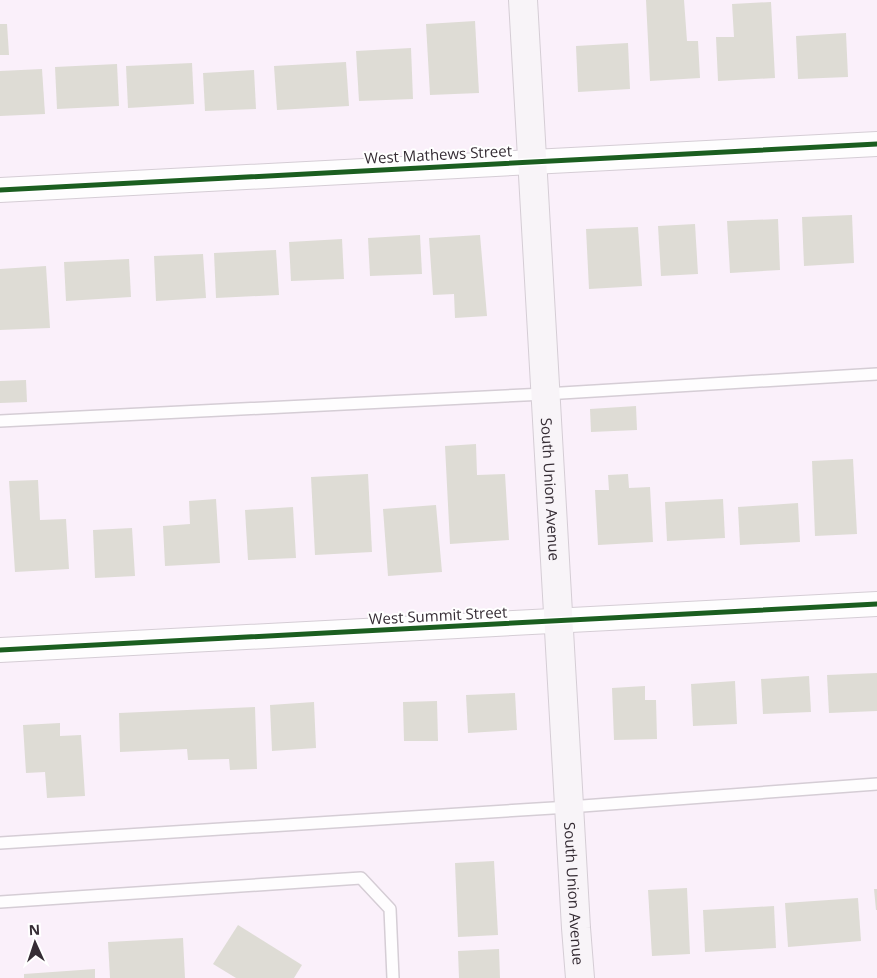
<svg xmlns="http://www.w3.org/2000/svg" width="877" height="978" font-family="'Open Sans',sans-serif">
	<style>
		.building { fill: #dedcd5 }
		.lines { fill: none; stroke-linecap: round; stroke-linejoin: round }
		.service-casing { stroke: #d5cdd5; stroke-width: 14 }
		.minor-casing { stroke: #d5cdd5; stroke-width: 26 }
		.secondary-casing { stroke: #d5cdd5; stroke-width: 30 }
		.service { stroke: #fefdfe; stroke-width: 11 }
		.minor { stroke: #fefdfe; stroke-width: 24 }
		.secondary { stroke: #f8f4f8; stroke-width: 28 }
		.cycleway-casing { stroke: #fff; stroke-width: 8 }
		.cycleway { stroke: #1b5e20; stroke-width: 5 }
		.labels { text-anchor: middle; dominant-baseline: central; stroke-width: 4; stroke-linejoin: round; paint-order: stroke }
		.street-label { font-size: 15px; fill: #352c34; stroke: #fff }
	</style>
	<rect width="100%" height="100%" fill="#faf0fa"/>
	<g class="building">
		<polygon points="646,0 684,0 687,41 698,41 700,78 650,81"/>
		<polygon points="771,2 775,78 718,81 716,37 734,37 732,4"/>
		<polygon points="475,21 479,93 430,95 426,24"/>
		<polygon points="0,24 7,24 9,55 0,55"/>
		<polygon points="846,33 848,77 798,79 796,36"/>
		<polygon points="628,43 630,89 578,92 576,46"/>
		<polygon points="411,48 413,99 359,101 356,51"/>
		<polygon points="346,62 349,106 277,110 274,66"/>
		<polygon points="192,63 194,104 128,108 126,66"/>
		<polygon points="117,64 119,106 57,109 55,67"/>
		<polygon points="42,69 45,114 0,116 0,71"/>
		<polygon points="254,70 256,109 205,111 203,73"/>
		<polygon points="852,215 854,263 804,266 802,217"/>
		<polygon points="778,219 780,270 730,273 727,221"/>
		<polygon points="695,224 698,274 661,276 658,226"/>
		<polygon points="638,227 642,286 589,289 586,229"/>
		<polygon points="420,235 422,274 370,276 368,238"/>
		<polygon points="480,235 487,316 455,318 454,294 433,295 429,238"/>
		<polygon points="342,239 344,279 291,281 289,242"/>
		<polygon points="276,250 279,295 216,298 214,253"/>
		<polygon points="203,254 206,298 156,301 154,256"/>
		<polygon points="129,259 131,297 66,301 64,262"/>
		<polygon points="46,266 50,328 0,330 0,269"/>
		<polygon points="26,380 27,402 0,403 0,381"/>
		<polygon points="636,406 637,430 591,432 590,409"/>
		<polygon points="476,444 477,475 505,474 509,540 450,544 445,446"/>
		<polygon points="853,459 857,534 815,536 812,461"/>
		<polygon points="368,474 372,552 315,555 311,477"/>
		<polygon points="628,474 629,488 650,487 653,542 598,545 595,490 609,490 608,475"/>
		<polygon points="38,480 40,520 66,519 69,569 15,572 9,481"/>
		<polygon points="216,499 220,563 165,566 163,526 190,524 189,501"/>
		<polygon points="723,499 725,538 667,541 665,502"/>
		<polygon points="798,503 800,542 740,545 738,507"/>
		<polygon points="436,505 442,572 388,576 383,509"/>
		<polygon points="293,507 296,558 248,560 245,510"/>
		<polygon points="132,528 135,576 95,578 93,530"/>
		<polygon points="877,673 877,711 829,713 827,675"/>
		<polygon points="809,676 811,712 763,714 761,679"/>
		<polygon points="735,681 737,724 693,726 691,684"/>
		<polygon points="645,686 645,700 656,700 657,739 614,740 612,688"/>
		<polygon points="515,693 517,730 468,733 466,695"/>
		<polygon points="437,701 438,741 404,741 403,702"/>
		<polygon points="314,702 316,748 272,751 270,705"/>
		<polygon points="255,707 257,769 230,770 229,759 188,760 187,749 120,752 119,713"/>
		<polygon points="60,723 60,736 81,735 85,796 47,798 45,772 26,773 23,725"/>
		<polygon points="494,861 498,935 458,937 455,863"/>
		<polygon points="687,888 690,954 652,956 648,890"/>
		<polygon points="874,889 877,889 877,910 876,910"/>
		<polygon points="858,898 861,941 788,947 785,903"/>
		<polygon points="774,906 776,948 705,952 703,910"/>
		<polygon points="238,925 302,965 294,978 236,978 213,964"/>
		<polygon points="183,938 185,978 110,978 108,942"/>
		<polygon points="499,949 500,978 459,978 458,951"/>
		<polygon points="95,969 95,978 24,978 24,974"/>
	</g>
	<g class="lines">
		<defs>
			<g id="service">
				<polyline points="0,421 545,394 877,374"/>
				<polyline points="0,843 569,807 877,784"/>
				<polyline points="0,902 361,878 390,909 393,978"/>
			</g>
			<g id="minor">
				<polyline points="0,190 877,144"/>
				<polyline points="0,650 877,604"/>
			</g>
			<g id="secondary">
				<path id="s1" d="M 523,0 L 576,928 L 580,978"/>
			</g>
		</defs>
		<use href="#service" class="service-casing"/>
		<use href="#minor" class="minor-casing"/>
		<use href="#secondary" class="secondary-casing"/>
		<use href="#service" class="service"/>
		<use href="#minor" class="minor"/>
		<use href="#secondary" class="secondary"/>
		<defs>
			<g id="cycleway">
				<polyline points="0,190 877,144"/>
				<polyline points="0,650 877,604"/>
			</g>
		</defs>
		<use href="#cycleway" class="cycleway-casing"/>
		<use href="#cycleway" class="cycleway"/>
	</g>
	<g class="labels">
		<g class="street-label">
			<text transform="translate(438 154) rotate(-3)">West Mathews Street</text>
			<text stroke="none"><textPath href="#s1" startOffset="490">South Union Avenue</textPath></text>
			<text transform="translate(438 615) rotate(-3)">West Summit Street</text>
			<text stroke="none"><textPath href="#s1" startOffset="895">South Union Avenue</textPath></text>
		</g>
	</g>
	<g transform="translate(35 943) rotate(357)" stroke="#ffffff" stroke-width="4" paint-order="stroke">
	<path d="M0-4L9 19L0 12L-9 19Z" fill="#352c34"/>
	<text y="-8" font-size="14" font-weight="bold" text-anchor="middle" fill="#352c34">N</text>
	</g>
</svg>
